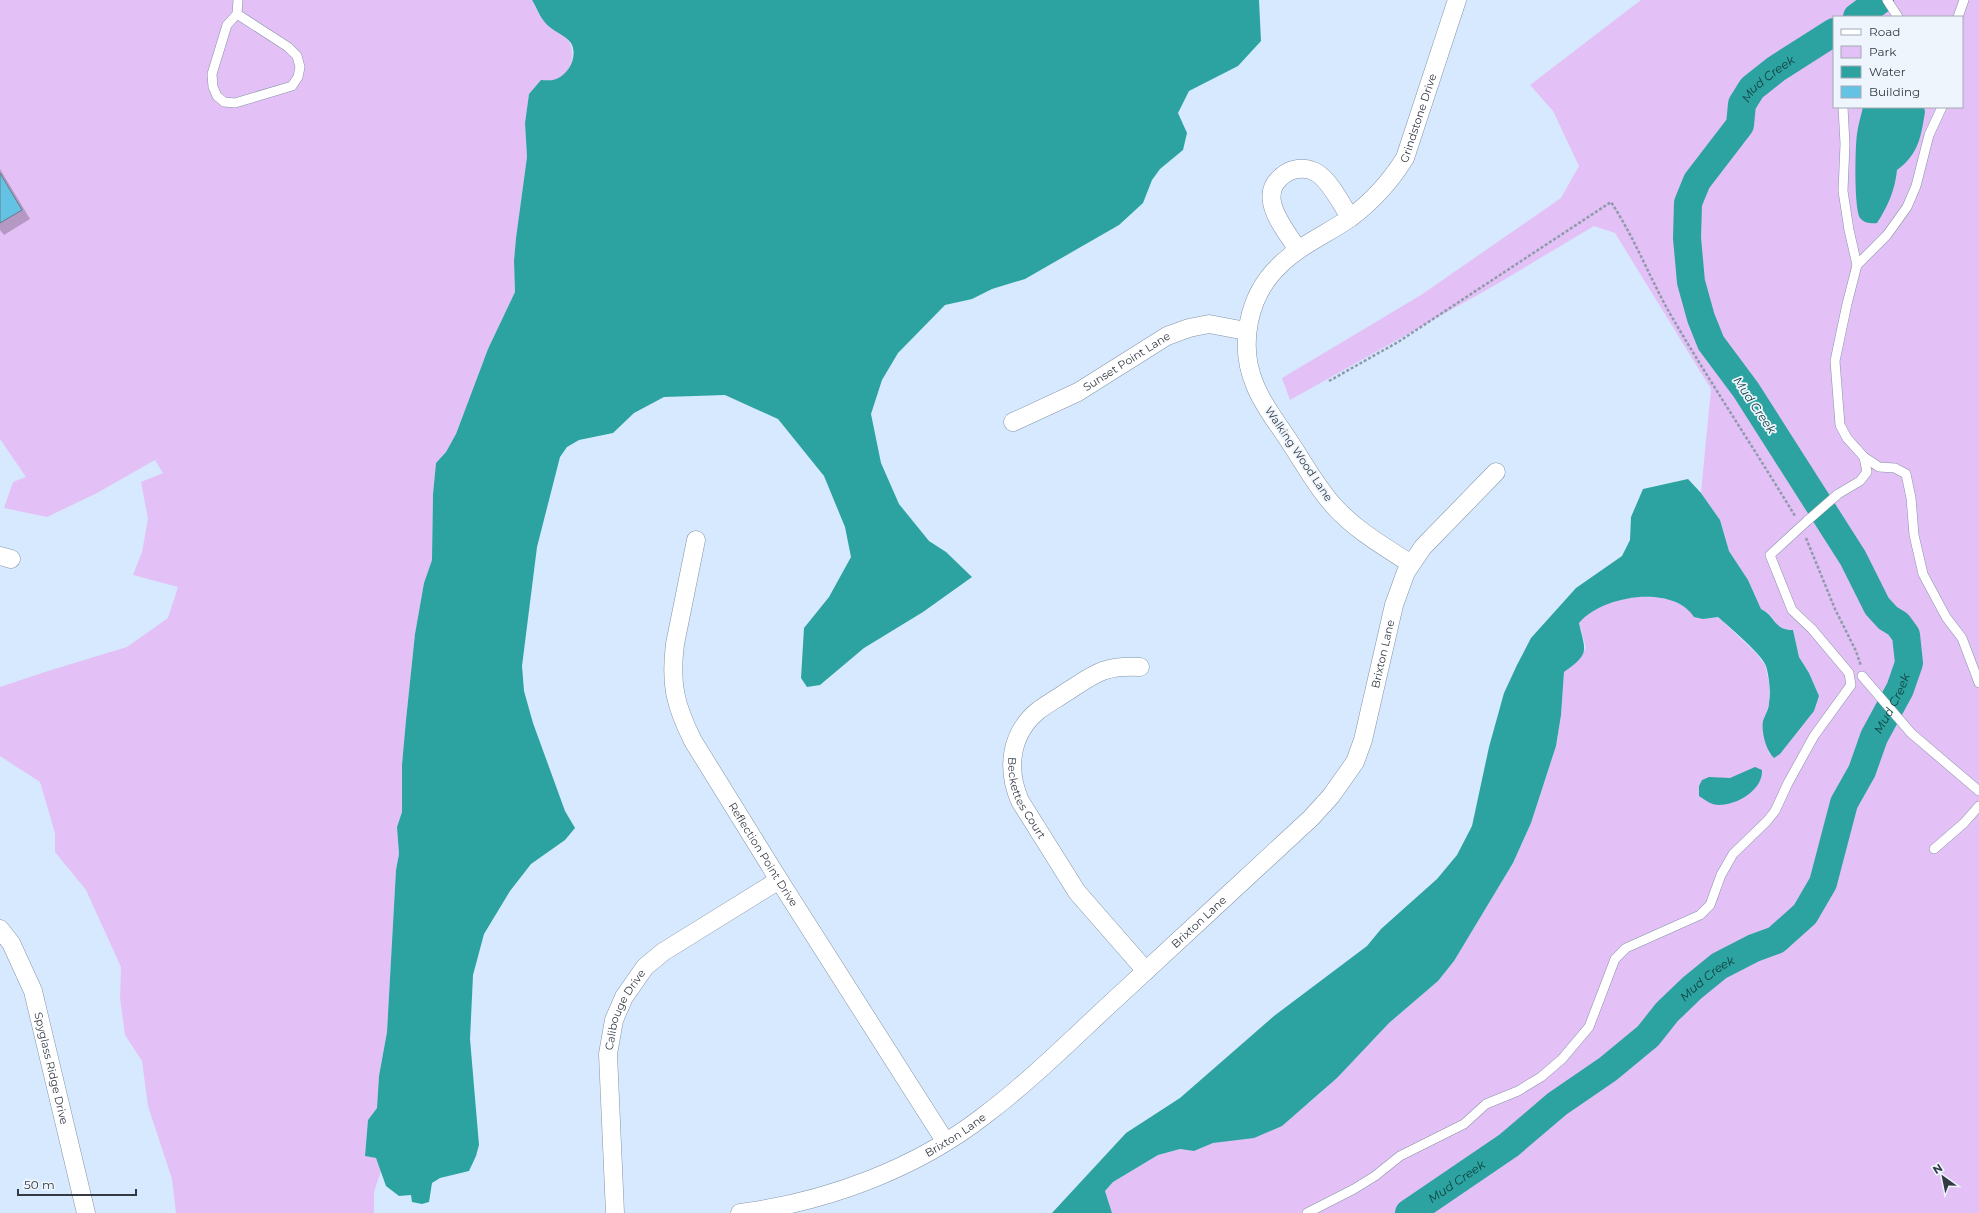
<svg xmlns="http://www.w3.org/2000/svg" width="1979" height="1213" font-family="Montserrat,sans-serif">
	<style>
		.green { fill: #e3c0f5; fill-rule: evenodd }
		.water { fill: #2ca3a0 }
		.shadow { fill: #0003 }
		.lines { fill: none; stroke-linecap: round; stroke-linejoin: round }
		.river { stroke: #2ca3a0; stroke-width: 28 }
		.building { fill: #64c3e4; stroke: #627d86 }
		.lane-casing { stroke: #8494a7; stroke-width: 10 }
		.street-casing { stroke: #8494a7; stroke-width: 19 }
		.path { stroke: #8e9baa; stroke-width: 2.5; stroke-dasharray: 3 2; stroke-linecap: butt }
		.lane { stroke: #fff; stroke-width: 9 }
		.street { stroke: #fff; stroke-width: 18 }
		.labels { text-anchor: middle; dominant-baseline: central; stroke-width: 3.5; stroke-linejoin: round; paint-order: stroke }
		.street-label { font-size: 11px; fill: #343a43; stroke: #eef5fd }
		.water-label { font-size: 12px; font-style: italic; fill: #0f4241; stroke: #eef5fd }
	</style>
	<rect width="100%" height="100%" fill="#d7e9fe"/>
	<g class="green">
		<path d="M 0,0 L 532,0 L 539,14 L 569,41 C 576,54 572,72 557,79 C 553,81 546,80 541,80 L 529,94 L 525,123 L 527,157 L 516,238 L 514,261 L 515,292 L 488,349 L 456,434 L 446,452 L 436,463 L 433,494 L 432,560 L 424,583 L 415,634 L 406,720 L 402,765 L 402,812 L 397,827 L 399,854 L 396,870 L 387,1032 L 379,1076 L 377,1108 L 368,1120 L 365,1156 L 376,1158 L 381,1171 L 374,1192 L 374,1213 L 176,1213 L 172,1179 L 148,1106 L 142,1061 L 125,1035 L 120,998 L 121,967 L 86,890 L 55,852 L 55,833 L 40,782 L 0,756 L 0,687 L 48,671 L 127,647 L 168,618 L 178,587 L 133,575 L 142,552 L 148,519 L 141,482 L 163,473 L 155,460 L 97,493 L 47,517 L 4,508 L 13,482 L 26,477 L 0,439 Z"/>
		<path d="M 1641,0 L 1979,0 L 1979,1213 L 1112,1213 L 1105,1191 L 1113,1182 L 1158,1155 L 1180,1149 L 1194,1151 L 1213,1143 L 1231,1140 L 1308,1104 L 1337,1078 L 1389,1023 L 1438,981 L 1454,961 L 1513,863 L 1531,823 L 1556,746 L 1561,715 L 1564,671 L 1571,667 L 1586,648 L 1579,622 C 1598,600 1635,593 1662,598 C 1677,600 1692,611 1703,619 L 1718,617 L 1756,653 L 1765,665 L 1769,683 L 1769,704 L 1763,722 L 1769,754 L 1780,754 L 1814,711 L 1819,696 L 1809,673 L 1799,657 L 1793,630 C 1772,630 1778,616 1761,609 L 1748,580 L 1729,551 L 1720,520 L 1701,493 L 1711,389 L 1615,233 L 1594,226 L 1497,284 L 1290,400 L 1282,378 L 1421,295 L 1561,198 L 1579,166 L 1553,111 L 1530,85 ZM 1834,17 L 1962,17 L 1962,107 L 1834,107 Z"/>
	</g>
	<g class="water">
		<path d="M 532,0 L 1259,0 L 1261,41 L 1238,66 L 1189,91 L 1178,113 L 1187,133 L 1183,150 L 1160,169 L 1152,180 L 1143,203 L 1119,225 L 1025,279 L 992,289 L 972,299 L 945,305 L 898,353 L 882,380 L 871,414 L 881,463 L 899,504 L 929,541 L 946,552 L 972,577 L 923,612 L 864,648 L 820,685 L 807,687 L 801,678 L 804,628 L 829,597 L 851,557 L 845,527 L 824,476 L 778,419 L 725,395 L 664,397 L 634,413 L 613,433 L 579,440 L 567,447 L 560,457 L 537,547 L 522,666 L 524,691 L 533,723 L 565,811 L 575,828 L 565,840 L 531,864 L 510,891 L 484,934 L 473,975 L 470,1039 L 479,1145 L 476,1156 L 469,1171 L 440,1178 L 432,1183 L 429,1202 L 422,1204 L 412,1202 L 411,1195 L 399,1196 L 386,1186 L 376,1158 L 365,1156 L 368,1120 L 377,1108 L 379,1076 L 387,1032 L 396,870 L 399,854 L 397,827 L 402,812 L 402,765 L 406,720 L 415,634 L 424,583 L 432,560 L 433,494 L 436,463 L 446,452 L 456,434 L 488,349 L 515,292 L 514,261 L 516,238 L 527,157 L 525,123 L 529,94 L 541,80 C 546,80 552,81 556,79 C 570,74 578,55 571,43 C 566,36 557,33 551,28 C 541,21 538,10 532,0 Z"/>
		<path d="M 1863,107 L 1924,107 L 1925,112 C 1921,136 1919,154 1897,170 C 1895,190 1888,206 1877,223 C 1872,224 1864,223 1860,218 C 1854,209 1855,147 1857,134 C 1858,125 1861,116 1863,107 Z"/>
		<path d="M 1688,479 L 1701,493 L 1720,520 L 1729,551 L 1748,580 L 1761,609 C 1776,616 1773,630 1793,630 L 1799,657 L 1809,673 L 1819,696 L 1814,711 L 1780,754 L 1774,758 C 1766,751 1761,731 1763,721 C 1765,715 1769,709 1769,703 C 1771,692 1769,676 1766,666 C 1761,653 1729,627 1718,617 L 1703,619 L 1694,617 C 1673,584 1602,595 1579,623 C 1585,651 1591,653 1564,672 L 1561,715 L 1556,746 L 1531,823 L 1513,863 L 1454,961 L 1438,981 L 1389,1023 L 1337,1078 L 1282,1126 L 1254,1138 L 1213,1143 L 1194,1151 L 1180,1149 L 1158,1155 L 1113,1182 L 1105,1191 L 1112,1213 L 1052,1213 L 1126,1133 L 1180,1098 L 1274,1016 L 1367,946 L 1381,929 L 1437,879 L 1457,855 L 1472,826 L 1489,747 L 1504,693 L 1517,665 L 1531,638 L 1576,588 L 1622,556 L 1630,540 L 1631,517 L 1643,489 Z"/>
		<path d="M 1755,767 L 1762,770 C 1763,790 1737,805 1719,805 C 1711,805 1705,800 1699,796 L 1699,786 L 1702,780 L 1709,777 L 1730,778 Z"/>
	</g>
	<polygon class="shadow" points="0,169 30,219 4,235 0,230"/>
	<g class="lines">
		<g class="river">
			<polyline points="1857,17 1880,0"/>
			<path id="s1" d="M 1409,1213 L 1509,1145 L 1557,1104 L 1608,1069 L 1648,1036 L 1667,1012 L 1692,988 L 1719,966 L 1754,948 L 1776,940 L 1805,914 L 1823,883 L 1844,803 L 1862,771 L 1874,737 L 1900,689 L 1909,663 L 1906,635 L 1898,624 L 1888,618 L 1877,606 L 1853,558 L 1746,390 L 1711,343 L 1701,318 L 1691,282 L 1687,238 L 1688,203 L 1697,181 L 1740,125 L 1742,104 L 1752,88 L 1776,69 L 1834,32"/>
		</g>
	</g>
	<polygon class="building" points="0,173 22,210 0,223"/>
	<g class="lines">
		<defs>
			<g id="lane">
				<polyline points="1887,0 1898,17"/>
				<polyline points="237,14 288,47 297,56 300,67 298,77 292,86 235,103 224,102 217,96 213,87 212,74 227,25 237,14 238,0"/>
				<polyline points="1958,17 1964,0"/>
				<polyline points="1843,107 1845,144 1843,191 1849,230 1857,265 1847,304 1835,361 1840,425 1847,438 1864,457 1879,467 1895,468 1906,474 1911,498 1914,535 1923,574 1946,617 1962,638 1979,683"/>
				<polyline points="1857,265 1887,235 1907,207 1916,186 1929,135 1942,107"/>
				<polyline points="1862,676 1911,733 1979,791"/>
				<polyline points="1934,849 1964,823 1979,806"/>
				<polyline points="1307,1213 1354,1189 1375,1176 1400,1156 1464,1124 1486,1104 1518,1091 1541,1077 1562,1059 1589,1027 1615,959 1626,948 1700,915 1710,905 1721,875 1733,854 1767,821 1775,811 1788,783 1814,736 1851,685 1849,673 1812,629 1792,610 1770,555 1807,521 1838,494 1860,481 1867,472 1864,457"/>
			</g>
			<g id="street">
				<path d="M 1298,250 C 1284,227 1252,193 1288,172 C 1297,167 1309,168 1317,173 C 1331,182 1341,204 1350,217"/>
				<path id="s2" d="M 1013,422 L 1078,392 L 1167,336 L 1189,328 L 1209,324 L 1246,331"/>
				<path id="s3" d="M 696,540 L 675,644 C 670,684 675,705 693,741 L 779,880 L 945,1141"/>
				<polyline points="0,556 11,559"/>
				<path id="s4" d="M 1411,564 C 1385,547 1355,530 1334,506 C 1317,488 1305,465 1291,444 C 1279,425 1263,406 1255,385 C 1238,345 1248,295 1280,265 C 1300,245 1327,234 1350,218 C 1373,201 1390,182 1405,158 L 1457,0"/>
				<path id="s5" d="M 1140,667 C 1103,665 1095,674 1065,693 C 1056,699 1047,704 1039,710 C 1010,733 1006,769 1020,801 L 1077,892 L 1146,971"/>
				<path id="s6" d="M 0,929 L 11,943 L 33,991 L 86,1213"/>
				<path id="s7" d="M 615,1213 L 608,1054 L 614,1020 L 624,997 L 645,967 L 663,952 L 779,880"/>
				<path id="s8" d="M 740,1213 C 826,1202 916,1169 985,1115 C 1034,1078 1078,1033 1123,992 C 1186,934 1248,876 1311,818 L 1331,796 L 1355,762 L 1363,740 L 1394,605 L 1406,572 L 1423,547 L 1496,472"/>
			</g>
		</defs>
		<use href="#lane" class="lane-casing"/>
		<use href="#street" class="street-casing"/>
		<g class="path">
			<path d="M 1329,381 L 1398,342 L 1611,202 C 1634,237 1649,276 1669,312 C 1709,381 1754,448 1795,516"/>
			<polyline points="1806,538 1835,609 1856,651 1861,666"/>
		</g>
		<use href="#lane" class="lane"/>
		<use href="#street" class="street"/>
	</g>
	<g class="labels">
		<g class="street-label">
			<text stroke="none"><textPath href="#s4" startOffset="580">Grindstone Drive</textPath></text>
			<text stroke="none"><textPath href="#s2" startOffset="129">Sunset Point Lane</textPath></text>
			<text transform="translate(1299 454) rotate(56)">Walking Wood Lane</text>
			<text stroke="none"><textPath href="#s8" startOffset="891">Brixton Lane</textPath></text>
			<text stroke="none"><textPath href="#s5" startOffset="212">Beckettes Court</textPath></text>
			<text stroke="none"><textPath href="#s3" startOffset="340">Reflection Point Drive</textPath></text>
			<text stroke="none"><textPath href="#s8" startOffset="555">Brixton Lane</textPath></text>
			<text stroke="none"><textPath href="#s7" startOffset="207">Calibouge Drive</textPath></text>
			<text stroke="none"><textPath href="#s6" startOffset="150">Spyglass Ridge Drive</textPath></text>
			<text stroke="none"><textPath href="#s8" startOffset="231">Brixton Lane</textPath></text>
		</g>
		<g class="water-label">
			<text stroke="none"><textPath href="#s1" startOffset="1450">Mud Creek</textPath></text>
			<text transform="translate(1755 405) rotate(56)">Mud Creek</text>
			<text stroke="none"><textPath href="#s1" startOffset="729">Mud Creek</textPath></text>
			<text stroke="none"><textPath href="#s1" startOffset="381">Mud Creek</textPath></text>
			<text stroke="none"><textPath href="#s1" startOffset="57">Mud Creek</textPath></text>
		</g>
	</g>
	<rect x="1833" y="16" width="130" height="92" fill="#eef5fd" stroke="#a4aab3"/>
	<rect x="1841" y="29" width="20" height="6" fill="#ffffff" stroke="#a4aab3"/>
	<text x="1869" y="36" font-size="12" fill="#343a43">Road</text>
	<rect x="1841" y="46" width="20" height="12" fill="#e3c0f5" stroke="#a4aab3"/>
	<text x="1869" y="56" font-size="12" fill="#343a43">Park</text>
	<rect x="1841" y="66" width="20" height="12" fill="#2ca3a0" stroke="#a4aab3"/>
	<text x="1869" y="76" font-size="12" fill="#343a43">Water</text>
	<rect x="1841" y="86" width="20" height="12" fill="#64c3e4" stroke="#a4aab3"/>
	<text x="1869" y="96" font-size="12" fill="#343a43">Building</text>
	<g transform="translate(1943 1177) rotate(327)" stroke="#eef5fd" stroke-width="3" paint-order="stroke">
	<path d="M0-3L7 15L0 10L-7 15Z" fill="#343a43"/>
	<text y="-6" font-size="11" font-weight="bold" text-anchor="middle" fill="#343a43">N</text>
	</g>
	<path d="M18 1189v6h118v-6" fill="none" stroke="#343a43" stroke-width="2"/>
	<text x="24" y="1189" font-size="12" fill="#343a43" stroke="#eef5fd" stroke-width="3" paint-order="stroke">50 m</text>
</svg>
